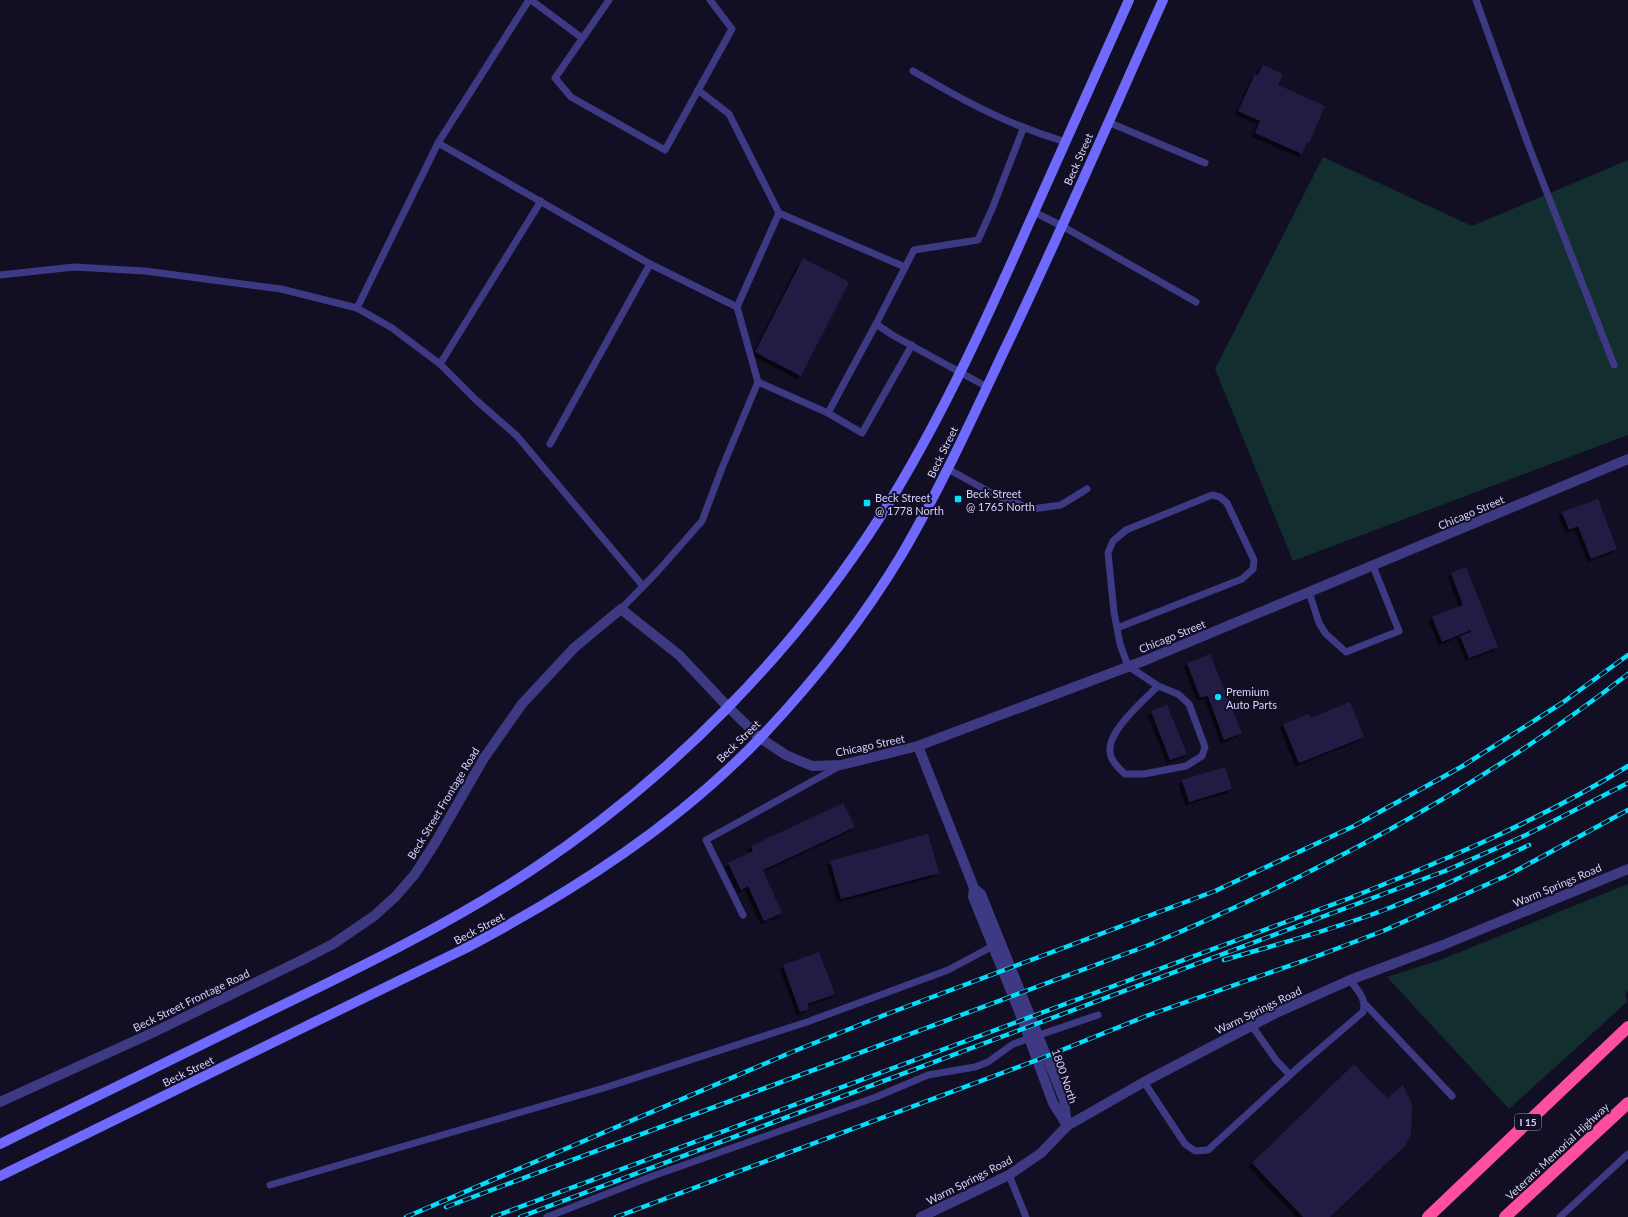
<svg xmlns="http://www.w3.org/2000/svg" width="1628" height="1217" font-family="Lato,sans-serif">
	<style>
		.green { fill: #122e2e }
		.building { fill: #241b45; filter: url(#shadow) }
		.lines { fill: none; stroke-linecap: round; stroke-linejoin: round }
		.service { stroke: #3d3a83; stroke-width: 7 }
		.minor { stroke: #3d3a83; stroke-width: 10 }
		.secondary { stroke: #6f69fe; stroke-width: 10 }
		.motorway { stroke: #fe4ea0; stroke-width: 12 }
		.rail-casing { stroke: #01e0fc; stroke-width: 4.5 }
		.rail { stroke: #120e24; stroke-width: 3; stroke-dasharray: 9; stroke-linecap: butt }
		.poi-dot { fill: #01e0fc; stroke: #120e24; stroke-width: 1.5 }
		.labels { text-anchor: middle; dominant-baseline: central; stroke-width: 4; stroke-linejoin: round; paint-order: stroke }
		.shield { fill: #120e24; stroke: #9d97bd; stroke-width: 1 }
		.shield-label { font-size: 10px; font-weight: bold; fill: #d8d2ff }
		.street-label { font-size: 11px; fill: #d8d2ff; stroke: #120e24 }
		.poi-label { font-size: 11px; fill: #d8d2ff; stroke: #120e24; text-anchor: start }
	</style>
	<defs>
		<filter id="shadow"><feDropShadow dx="-3.5" dy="3.5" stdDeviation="0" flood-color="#0009"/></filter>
	</defs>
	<rect width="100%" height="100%" fill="#120e24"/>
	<g class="green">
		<polygon points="1323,157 1472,226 1628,160 1628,435 1293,561 1215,369"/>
		<polygon points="1628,884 1628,991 1625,994 1628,1001 1509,1109 1387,977 1440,960"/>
	</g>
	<g class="building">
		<polygon points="1263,65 1283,74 1278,85 1325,106 1309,143 1307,142 1302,154 1255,133 1260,121 1238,111 1255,74 1258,75"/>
		<polygon points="803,258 849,282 801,376 755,352"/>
		<polygon points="1598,499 1617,549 1591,559 1578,526 1569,530 1562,512"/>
		<polygon points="1466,567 1498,647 1469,658 1460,636 1471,632 1471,630 1442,642 1432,617 1463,605 1451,573"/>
		<polygon points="1210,654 1242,733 1224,740 1208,696 1200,697 1187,663"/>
		<polygon points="1350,702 1364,737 1299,763 1283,724 1309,714 1311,718"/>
		<polygon points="1167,705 1187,754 1170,760 1151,711"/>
		<polygon points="1225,767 1232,789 1189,802 1182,780"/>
		<polygon points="843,803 855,827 763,870 782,913 764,921 748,886 741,890 728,863 753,851 751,846"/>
		<polygon points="928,834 939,873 841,899 830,861"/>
		<polygon points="819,952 835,994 807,1004 809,1009 800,1012 783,965"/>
		<polygon points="1354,1064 1387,1098 1403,1085 1412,1104 1411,1134 1405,1146 1330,1217 1303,1217 1252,1163"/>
	</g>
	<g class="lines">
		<g class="service">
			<polyline points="531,0 582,38"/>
			<polyline points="609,0 555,78 571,97 665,150 732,29 710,0"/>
			<polyline points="1476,0 1528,144 1614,365"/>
			<path d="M 913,71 C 964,101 1008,125 1066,142"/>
			<polyline points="698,90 729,114 779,213 905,267"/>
			<polyline points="1108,122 1205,163"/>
			<polyline points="438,143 529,0"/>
			<polyline points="1034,212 1062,226 1196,302"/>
			<polyline points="0,275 74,267 145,271 281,289 357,308 392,328 440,364 476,400 517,436 643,586"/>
			<polyline points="357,308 438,143 650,264 737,307"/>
			<polyline points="440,364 541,201"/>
			<polyline points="758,382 737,307 779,213"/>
			<polyline points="987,387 894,336 876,324 914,250 978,240 992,209 1023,129"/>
			<polyline points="828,413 876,324"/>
			<polyline points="550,444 650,264"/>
			<polyline points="948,469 995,495 1032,509 1061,505 1087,489"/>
			<polyline points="1309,592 1319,623 1326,634 1346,652 1399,631 1373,566"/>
			<polyline points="621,609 658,571 702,521 722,468 758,382 828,413 862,433 912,345"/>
			<path d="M 1117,628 L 1242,579 L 1253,569 L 1254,560 L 1227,503 L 1220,497 L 1212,495 L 1126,530 L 1113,541 L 1108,553 L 1114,612 L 1120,644 L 1128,666 L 1158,686 L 1178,694 L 1189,704 L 1205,747 L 1202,756 L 1186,766 L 1144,774 L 1125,774 C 1118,768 1109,759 1110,749 C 1110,729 1144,700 1158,686"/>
			<polyline points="743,915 706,840 840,766"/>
			<polyline points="1366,1005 1452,1096"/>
			<polyline points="1252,1026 1276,1060 1290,1075"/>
			<path d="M 1144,1082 L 1185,1144 L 1195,1151 L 1208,1150 L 1301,1065 L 1363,1012 C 1367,999 1358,991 1350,980"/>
			<polyline points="1009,1175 1026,1217"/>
			<polyline points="270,1185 604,1088 807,1022 948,970 993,946"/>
			<polyline points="547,1217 650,1177 876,1097 928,1075 975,1067 988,1062 1013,1044 1098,1015"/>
			<polyline points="1560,1217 1628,1154"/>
		</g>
		<g class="minor">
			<polyline points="918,746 974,888 981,894 1064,1100 1067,1126"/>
			<polyline points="974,888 973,897 1019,1011 1053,1103 1065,1122"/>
			<polyline points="0,1102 152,1033 300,961 333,944 374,916 396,896 415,874 435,843 484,758 522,704 574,648 621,609 679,655 728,707 760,738 786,755 812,766 841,765 918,746 1146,660 1628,459"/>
			<polyline points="921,1217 1009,1175 1041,1153 1067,1126 1144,1082 1274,1014 1350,980 1443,945 1628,869"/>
		</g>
		<g class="secondary">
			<path d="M 0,1144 C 88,1100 176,1057 264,1014 C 355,970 446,926 530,871 C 668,780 793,654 882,514 C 938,425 983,327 1026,230 C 1060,153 1095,77 1129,0"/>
			<path d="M 0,1176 L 468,947 C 575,890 678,824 762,736 C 815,680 863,619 902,554 C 940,489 971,421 1003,353 C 1059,237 1110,118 1163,0"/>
		</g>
		<g class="motorway">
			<polyline points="1428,1217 1628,1027"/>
			<polyline points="1505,1217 1628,1103"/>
		</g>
		<defs>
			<g id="rail">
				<path d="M 1224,960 C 1278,944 1332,930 1384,910 C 1434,891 1481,868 1529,845"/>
				<path d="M 446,1207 L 1149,945 C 1319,874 1482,787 1628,674"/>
				<polyline points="406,1217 792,1052 887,1014 1215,891 1354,826 1461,767 1562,703 1628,655"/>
				<path d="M 493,1217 L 1350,898 C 1445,860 1541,820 1628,766"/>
				<polyline points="520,1217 1445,871 1526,835 1628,783"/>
				<polyline points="616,1217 1037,1060 1149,1015 1320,955 1383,931 1508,875 1628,810"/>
			</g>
		</defs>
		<use href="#rail" class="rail-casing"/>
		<use href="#rail" class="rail"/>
	</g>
	<g class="poi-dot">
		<rect x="954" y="495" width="8" height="8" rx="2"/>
		<rect x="863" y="499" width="8" height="8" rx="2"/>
		<circle cx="1218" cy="697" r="4"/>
	</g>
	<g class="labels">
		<rect class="shield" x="1515" y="1114" width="26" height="16" rx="3"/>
		<g class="shield-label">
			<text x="1528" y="1122">I 15</text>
		</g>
		<g class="street-label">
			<text transform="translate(1078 159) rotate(-66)">Beck Street</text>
			<text transform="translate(942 452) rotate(-64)">Beck Street</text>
			<text transform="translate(1471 512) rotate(-23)">Chicago Street</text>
			<text transform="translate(1172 636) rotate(-22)">Chicago Street</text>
			<text transform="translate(738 741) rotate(-44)">Beck Street</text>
			<text transform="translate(870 745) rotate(-12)">Chicago Street</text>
			<text transform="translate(443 803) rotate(-59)">Beck Street Frontage Road</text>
			<text transform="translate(1557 885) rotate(-23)">Warm Springs Road</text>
			<text transform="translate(479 928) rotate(-28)">Beck Street</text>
			<text transform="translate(191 1000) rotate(-26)">Beck Street Frontage Road</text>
			<text transform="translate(1258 1010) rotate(-26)">Warm Springs Road</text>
			<text transform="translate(188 1071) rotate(-26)">Beck Street</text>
			<text transform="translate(1065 1076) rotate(71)">1800 North</text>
			<text transform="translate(1557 1151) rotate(-43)">Veterans Memorial Highway</text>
			<text transform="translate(969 1180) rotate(-27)">Warm Springs Road</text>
		</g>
		<g class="poi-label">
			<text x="966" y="493">Beck Street<tspan x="966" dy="13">@ 1765 North</tspan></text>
			<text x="875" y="497">Beck Street<tspan x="875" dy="13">@ 1778 North</tspan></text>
			<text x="1226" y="691">Premium<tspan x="1226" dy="13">Auto Parts</tspan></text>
		</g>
	</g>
</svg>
